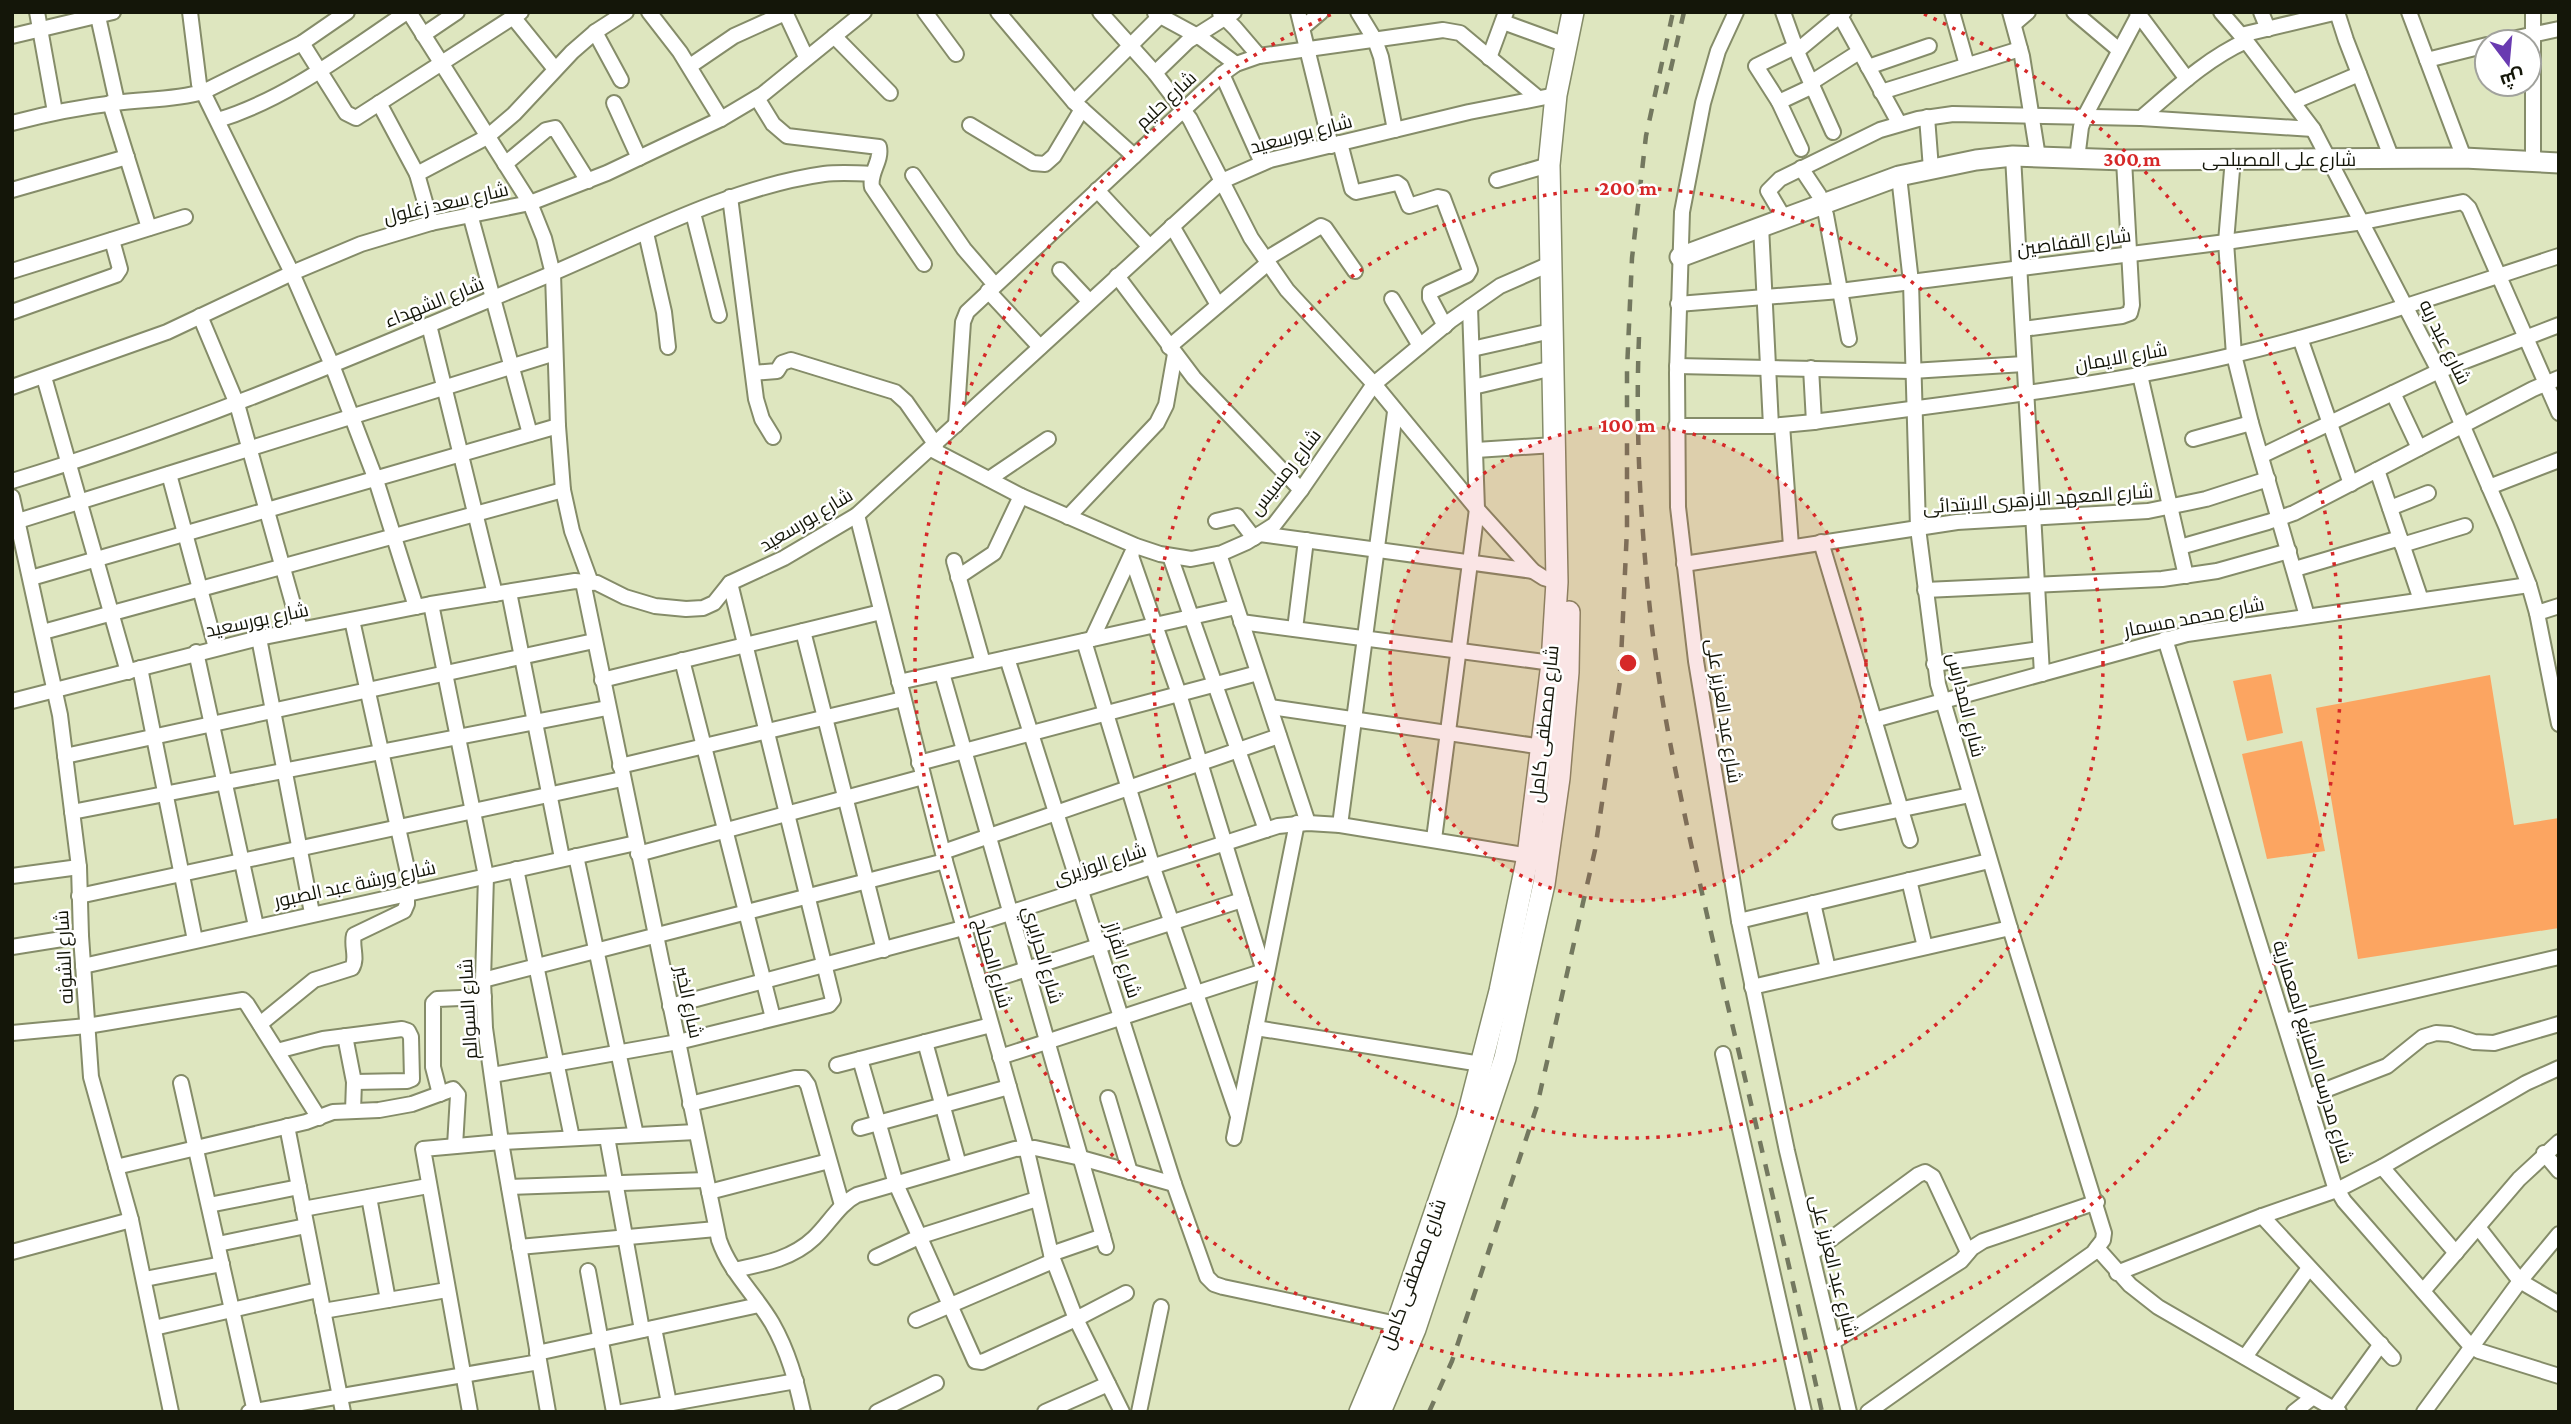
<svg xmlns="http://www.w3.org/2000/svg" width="2571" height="1424" font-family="'Crimson Pro',Cairo,serif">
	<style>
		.green { fill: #fca561 }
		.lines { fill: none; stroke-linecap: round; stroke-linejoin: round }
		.street-casing { stroke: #858c69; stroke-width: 18 }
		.secondary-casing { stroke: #858c69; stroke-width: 23 }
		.primary-casing { stroke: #858c69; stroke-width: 24 }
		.street { stroke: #fff; stroke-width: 14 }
		.secondary { stroke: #fff; stroke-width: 19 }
		.primary { stroke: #fff; stroke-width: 21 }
		.rail { stroke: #73785f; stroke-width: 4.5; stroke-dasharray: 12 12; stroke-linecap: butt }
		.ring { fill: none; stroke: #d62828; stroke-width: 3.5; stroke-dasharray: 3.5 7 }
		.labels { text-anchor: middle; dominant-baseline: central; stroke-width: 5; stroke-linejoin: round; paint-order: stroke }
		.street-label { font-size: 19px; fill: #141609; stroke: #fff }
		.centre { fill: #d62828; stroke: #fff; stroke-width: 3.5 }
		.ring-label { font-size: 21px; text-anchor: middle; font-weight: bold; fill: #d62828; stroke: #fff; stroke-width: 5; stroke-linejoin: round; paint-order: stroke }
	</style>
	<rect width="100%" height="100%" fill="#dee6bf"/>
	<g class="green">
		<polygon points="2271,674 2283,733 2247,741 2233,681"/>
		<polygon points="2490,675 2514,825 2559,818 2559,928 2358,959 2316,708"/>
		<polygon points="2302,741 2325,851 2267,859 2242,754"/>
	</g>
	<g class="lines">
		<defs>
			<g id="street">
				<polyline points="37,12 55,112"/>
				<polyline points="97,12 117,102"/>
				<polyline points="190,12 199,84 292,273 332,365 376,480 416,607"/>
				<polyline points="409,12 530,203 544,238 553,274 558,426 563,490 572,531 591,583"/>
				<polyline points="649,12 680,52 721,119"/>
				<polyline points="785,12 806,57"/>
				<polyline points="925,12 956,54"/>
				<polyline points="998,12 1074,102 1134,156"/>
				<polyline points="1100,12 1155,73 1190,119 1251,238 1287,290 1374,384 1477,509 1533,571 1544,578 1557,582"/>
				<polyline points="1298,12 1331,146"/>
				<polyline points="1358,12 1375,40 1381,57 1395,130"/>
				<polyline points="1736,12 1718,51 1703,103 1682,212 1677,373 1678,507 1696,661 1739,921 1787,1151 1849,1412"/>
				<polyline points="1783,12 1798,54 1833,132"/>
				<polyline points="1838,12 1899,123"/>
				<polyline points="1952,12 1967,65"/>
				<polyline points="2010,12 2022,56 2038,157"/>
				<polyline points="2074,12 2119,50"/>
				<polyline points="2137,12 2187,79"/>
				<polyline points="2221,12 2246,41 2313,129 2439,371 2506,526 2529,585 2537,613 2559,724"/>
				<polyline points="2261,12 2268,29"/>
				<polyline points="2337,12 2346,40 2392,159"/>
				<polyline points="2409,12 2464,158"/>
				<polyline points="2533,12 2533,162"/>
				<polyline points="1155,13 1201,38 1236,64"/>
				<polyline points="1220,13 1235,28 1259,56"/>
				<polyline points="513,17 555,69"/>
				<polyline points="1503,22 1566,45"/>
				<polyline points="2014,24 2028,12"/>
				<polyline points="1302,28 1321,12"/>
				<polyline points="595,32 621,80"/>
				<polyline points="423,35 457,12"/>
				<polyline points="2241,35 2338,12"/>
				<polyline points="12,36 113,12"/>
				<polyline points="834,36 890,93"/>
				<polyline points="2498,42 2559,29"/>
				<polyline points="302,43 346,113 356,118 521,12"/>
				<polyline points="1795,47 1756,66 1779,102 1801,149"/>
				<polyline points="1797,51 1844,12"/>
				<polyline points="1489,58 1506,12"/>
				<polyline points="2427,60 2487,45"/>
				<polyline points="690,66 734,36 785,13"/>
				<polyline points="1868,67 1929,46"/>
				<polyline points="1155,73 1188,41 1234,12"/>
				<polyline points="1222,74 1262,163"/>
				<polyline points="1812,82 1859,52"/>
				<polyline points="1881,92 2020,49"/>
				<path d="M 757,98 L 773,124 L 787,136 L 879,147 C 882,161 869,173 872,187 L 924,264"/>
				<polyline points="1074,102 1164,12"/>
				<polyline points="1779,102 1813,86"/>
				<polyline points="2293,102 2359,74"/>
				<polyline points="110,103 149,228"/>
				<polyline points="379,103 417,174 431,223"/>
				<polyline points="614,103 639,158"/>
				<polyline points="1927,117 1931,169"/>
				<path d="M 2141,118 C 2174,90 2206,59 2246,41"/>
				<path d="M 218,120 C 287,99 347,52 407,12"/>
				<path d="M 12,123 C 46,114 80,107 115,103 C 145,99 174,100 203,92 L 302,43 L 347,12"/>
				<polyline points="970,125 1033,163 1045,164 1054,156 1082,109"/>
				<polyline points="1340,143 1352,189 1356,192 1397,183 1401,186 1409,206 1438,197 1443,198 1470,270 1467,275 1430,292 1430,298 1445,326"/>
				<polyline points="2013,156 2042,674"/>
				<polyline points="2233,158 2226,242 2234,355 2251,423 2307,616"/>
				<polyline points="2077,159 2081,127 2085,116 2139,14"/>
				<polyline points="505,164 546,130 555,128 588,181"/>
				<polyline points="1801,168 1819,195 1826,215 1849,339"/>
				<polyline points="417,174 487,137 514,114 572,52 595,32 626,12"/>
				<polyline points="913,175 964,249 995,285"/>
				<polyline points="1497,180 1549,165"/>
				<polyline points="12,190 127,157"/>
				<polyline points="1097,190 1149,246"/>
				<polyline points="730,197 756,399 762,419 773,437"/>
				<polyline points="693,213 719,315"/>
				<polyline points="470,214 530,434"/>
				<polyline points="1784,218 1768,191 1780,179 1880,130 1918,119 1953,114 2141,118 2313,129"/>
				<polyline points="1172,226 1218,305"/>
				<polyline points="1761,226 1771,426"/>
				<polyline points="646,233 664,312 668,347"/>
				<polyline points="1266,259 1321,226 1325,228 1355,271"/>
				<polyline points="1060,270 1089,301"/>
				<polyline points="12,271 185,217"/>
				<polyline points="1117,276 1194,378 1301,490"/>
				<polyline points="988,291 1040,347"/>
				<polyline points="1392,299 1420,346"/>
				<polyline points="1678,304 1840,291 2226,242 2363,222 2463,202 2469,208 2559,413"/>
				<polyline points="12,312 116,275 120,269 112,240"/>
				<polyline points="200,316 237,404 300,629"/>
				<polyline points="429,325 495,594"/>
				<polyline points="2023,329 2122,316 2130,313 2132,305 2124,160"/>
				<polyline points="2300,338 2351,484"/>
				<polyline points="1169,347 1268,263"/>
				<polyline points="1472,349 1551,331"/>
				<polyline points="1677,366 1912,371 2024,364"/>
				<polyline points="1811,368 1814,422"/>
				<polyline points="753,373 777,371 782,363 791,360 895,392 906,402 936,445"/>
				<polyline points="2140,375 2186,576"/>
				<polyline points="44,377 128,672"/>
				<polyline points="12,387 167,332 292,273 361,244 431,223 530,203 607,173 721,119 763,94 864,12"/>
				<polyline points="1473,387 1553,368"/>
				<polyline points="2393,393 2419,448"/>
				<polyline points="956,425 963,322 967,312 1222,74 1236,64 1259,56 1443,30 1460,33 1538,98"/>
				<polyline points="1782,425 1791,546"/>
				<path d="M 1676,426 L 1771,426 L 1814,422 C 1954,402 2096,388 2234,355 C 2344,329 2451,291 2559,256"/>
				<polyline points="2193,439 2251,423"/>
				<polyline points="931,449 1021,496 1136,546 1160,554 1191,559 1222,553 1247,542 1274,525 1301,490 1374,384 1450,321 1500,286 1550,264"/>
				<polyline points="1476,450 1554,445"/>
				<polyline points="2261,456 2439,371 2559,325"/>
				<polyline points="2377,470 2421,600"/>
				<polyline points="169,474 216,648"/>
				<polyline points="989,479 1048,439"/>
				<path d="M 12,481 C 188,428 357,355 527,284 C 621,246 723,188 824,174 C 840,172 856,173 872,174"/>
				<polyline points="2489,487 2559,460"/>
				<polyline points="12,497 60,715 79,867 81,936 91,1077 131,1220 171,1412"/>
				<polyline points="2390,508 2428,493"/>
				<polyline points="857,515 945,861 1026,1147 1051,1254 1076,1319 1122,1412"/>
				<polyline points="1068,517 1157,423 1166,405 1175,354"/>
				<polyline points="18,521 555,353"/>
				<polyline points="1216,521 1237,516 1254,538"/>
				<polyline points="1260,534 1533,571"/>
				<polyline points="1821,542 1910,840"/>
				<polyline points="2402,545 2465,526"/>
				<polyline points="2180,547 2268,522 2294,513 2533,389 2559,378"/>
				<polyline points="1219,554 1308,823"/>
				<polyline points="1131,556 1179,694 1266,978"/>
				<polyline points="1170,556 1266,830"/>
				<polyline points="954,561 983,663"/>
				<polyline points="1684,564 1957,522 2148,511 2206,499 2268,479"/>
				<polyline points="2295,569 2400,538"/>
				<polyline points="958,577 994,553 1021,496"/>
				<polyline points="31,578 558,426"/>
				<path d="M 583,582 L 719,1240 C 730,1272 755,1294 772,1323 C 788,1351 796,1380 803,1412"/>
				<polyline points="1925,590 2162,579 2217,571 2289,551"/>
				<polyline points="509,592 562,858"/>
				<polyline points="431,604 486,876 483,980 485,1028 501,1142 548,1412"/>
				<polyline points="2537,613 2559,606"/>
				<polyline points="352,620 412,891"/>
				<polyline points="1241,622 1552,663"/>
				<polyline points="1295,629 1306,540"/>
				<polyline points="803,631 884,950"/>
				<polyline points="43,632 563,490"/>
				<polyline points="259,638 312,913"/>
				<polyline points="1092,639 1132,553"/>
				<polyline points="2165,639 2334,1184 2344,1201 2468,1343 2479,1351 2559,1376"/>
				<polyline points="1084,641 1153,868 1238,1116"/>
				<polyline points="196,652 256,926"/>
				<polyline points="1007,658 1174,1184 1207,1277 1214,1284 1223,1287 1397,1324"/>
				<polyline points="682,660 773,1018"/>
				<polyline points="1934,664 2040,649"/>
				<polyline points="140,668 195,940"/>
				<polyline points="942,673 1106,1247"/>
				<polyline points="602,680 881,612"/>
				<polyline points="899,682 1236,607"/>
				<polyline points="12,701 259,638 431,604 575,581 597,583 625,597 655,606 686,609 703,608 714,603 730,583 784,558 857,515 1222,181 1270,160 1469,112 1556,95"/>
				<polyline points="1270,707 1543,747"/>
				<polyline points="1874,720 2187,634 2529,585"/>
				<polyline points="65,756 594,641"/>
				<polyline points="919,763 1258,673"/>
				<polyline points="620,766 903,699"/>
				<polyline points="72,812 607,708"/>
				<polyline points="1840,822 1970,795"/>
				<polyline points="1340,825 1395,412"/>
				<polyline points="1434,839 1477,509 1470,307"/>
				<polyline points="943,852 1279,736"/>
				<polyline points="638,854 923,777"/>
				<polyline points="576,856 636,1135"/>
				<polyline points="516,869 572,1138"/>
				<polyline points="12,876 79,867"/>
				<polyline points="1909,880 1925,947"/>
				<polyline points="79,896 622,779"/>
				<polyline points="1813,903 1828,969"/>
				<polyline points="1739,921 1989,861"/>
				<polyline points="12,947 81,936"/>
				<polyline points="83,966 636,843"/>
				<polyline points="483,980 945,861"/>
				<polyline points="980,984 1242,900"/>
				<polyline points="1752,987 2010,928"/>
				<polyline points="670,1006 963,928 1278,826 1308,823 1340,825 1536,857"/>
				<polyline points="2284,1021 2559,957"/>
				<path d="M 260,1024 L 314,980 L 352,968 C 358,958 351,946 354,935 L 404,911 L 407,904 L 407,892"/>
				<polyline points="1256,1028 1481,1064"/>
				<polyline points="12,1033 87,1026 243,1000 247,1004 319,1118"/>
				<polyline points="345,1036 354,1082 353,1111"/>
				<polyline points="925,1042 959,1165"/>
				<polyline points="277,1051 323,1039 402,1029 408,1031 411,1037 412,1079 407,1081 354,1082"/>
				<polyline points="1723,1054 1804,1412"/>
				<polyline points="1000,1057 1264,971"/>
				<polyline points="860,1059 896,1184 975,1361 982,1362 1076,1319 1126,1293"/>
				<polyline points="837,1065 991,1025"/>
				<polyline points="492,1075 678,1042 829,1005 833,1000 730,583"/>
				<polyline points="181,1083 255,1412"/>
				<polyline points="440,1094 433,1067 433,1003 437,999 484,997"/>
				<polyline points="2307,1097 2387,1066 2423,1037 2436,1033 2450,1034 2474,1042 2494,1043 2559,1024"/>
				<polyline points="1108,1098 1130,1172"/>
				<polyline points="690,1104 795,1078 803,1078 808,1085 842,1205"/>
				<polyline points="287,1126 343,1412"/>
				<polyline points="860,1128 1009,1087"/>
				<polyline points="607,1137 642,1330"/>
				<polyline points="1234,1138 1297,823"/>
				<polyline points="2544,1153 2559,1171"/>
				<polyline points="116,1167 306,1122 333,1112 379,1110 412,1104 453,1089 458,1095 455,1146"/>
				<polyline points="2382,1167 2456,1253"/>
				<polyline points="509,1187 706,1180"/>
				<polyline points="709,1192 829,1161"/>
				<polyline points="369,1197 388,1300"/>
				<polyline points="209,1205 299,1187"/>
				<polyline points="303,1209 428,1186"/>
				<polyline points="2262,1216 2393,1358"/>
				<polyline points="2478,1227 2520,1281 2559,1304"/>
				<polyline points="218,1244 306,1226"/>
				<polyline points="519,1247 716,1229"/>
				<polyline points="2097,1248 2130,1285 2158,1307 2339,1412"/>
				<polyline points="12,1252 131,1220"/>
				<polyline points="1812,1253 1918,1175 1925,1172 1933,1177 1968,1252"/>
				<polyline points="1051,1254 1103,1236"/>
				<polyline points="876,1257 921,1236 1037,1199"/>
				<path d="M 734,1270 C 763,1264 792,1259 814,1238 C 829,1224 839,1204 857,1195 L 1015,1149 L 1035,1148 L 1081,1158 L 1174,1184"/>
				<polyline points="588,1271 614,1412"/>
				<polyline points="2117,1273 2262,1216 2337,1190 2382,1167 2526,1083 2559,1068"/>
				<polyline points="145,1279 222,1264"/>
				<polyline points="2423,1291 2519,1179 2559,1142"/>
				<polyline points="323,1311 447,1290"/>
				<polyline points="916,1320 1053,1261"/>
				<polyline points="154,1328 318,1290"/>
				<polyline points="654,1328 669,1403"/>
				<polyline points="1833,1342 1961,1261 1972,1248 1983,1241 2097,1202"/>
				<polyline points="537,1353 759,1305"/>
				<polyline points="2245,1357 2309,1268"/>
				<polyline points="2334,1409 2381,1344"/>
				<polyline points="249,1412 539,1362"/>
				<polyline points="470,1412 423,1149 501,1142 696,1132"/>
				<polyline points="622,1412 796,1381"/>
				<polyline points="877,1412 936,1383"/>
				<polyline points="1045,1412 1108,1384"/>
				<polyline points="1139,1412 1161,1307"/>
				<polyline points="1868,1412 2093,1253 2103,1240 2104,1233 2010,928 1938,684 1918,528 1911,282 1899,176"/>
				<polyline points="2294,1412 2313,1397"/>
				<polyline points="2424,1412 2520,1281 2559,1234"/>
			</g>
			<polyline id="secondary" points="1680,257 1899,176 1976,160 2013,156 2124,160 2464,158 2559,163"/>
			<g id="primary">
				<polyline points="1360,1412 1397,1324 1467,1119 1500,991 1528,856 1552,663 1557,582 1549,165 1556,95 1573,12"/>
				<polyline points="1380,1412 1415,1329 1505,1058 1544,884 1559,778 1568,672 1569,612"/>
			</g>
		</defs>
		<use href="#street" class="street-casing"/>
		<use href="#secondary" class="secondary-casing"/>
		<use href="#primary" class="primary-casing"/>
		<use href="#street" class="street"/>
		<use href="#secondary" class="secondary"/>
		<use href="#primary" class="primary"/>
		<g class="rail">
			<polyline points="1665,94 1684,12"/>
			<path d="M 1639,337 C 1635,434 1641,532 1652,628 C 1667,751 1698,873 1725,994 C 1758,1133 1791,1272 1822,1412"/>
			<polyline points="1429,1412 1452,1361 1537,1106 1595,850 1620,681 1627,529 1627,370 1632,258 1646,136 1673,12"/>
		</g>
	</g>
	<circle cx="1628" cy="663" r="238" fill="#d62828" fill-opacity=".12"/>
	<g class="ring">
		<circle cx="1628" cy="663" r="238"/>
		<circle cx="1628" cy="663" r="475"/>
		<path d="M1924 14A713 713 0 1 1 1332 14"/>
	</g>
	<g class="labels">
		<g class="street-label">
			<text transform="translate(1166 100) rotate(-43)">شارع حليم</text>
			<text transform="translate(1301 134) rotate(-15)">شارع بورسعيد</text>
			<text x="2279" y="159">شارع على المصيلحى</text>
			<text transform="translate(446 203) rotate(-13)">شارع سعد زغلول</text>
			<text transform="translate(2074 242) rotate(-7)">شارع القفاصين</text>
			<text transform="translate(434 302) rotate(-22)">شارع الشهداء</text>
			<text transform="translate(2445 342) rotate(64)">شارع عبد ربه</text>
			<text transform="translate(2121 357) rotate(-10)">شارع الايمان</text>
			<text transform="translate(1285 472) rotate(-52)">شارع رمسيس</text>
			<text transform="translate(2038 499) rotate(-4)">شارع المعهد الازهرى الابتدائى</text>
			<text transform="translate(806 520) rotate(-31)">شارع بورسعيد</text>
			<text transform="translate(2194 617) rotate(-11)">شارع محمد مسمار</text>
			<text transform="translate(257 620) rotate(-12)">شارع بورسعيد</text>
			<text transform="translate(1966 705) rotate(76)">شارع المدارس</text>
			<text transform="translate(1724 711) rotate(81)">شارع عبد العزيز على</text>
			<text transform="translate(1544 724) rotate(-84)">شارع مصطفى كامل</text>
			<text transform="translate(1100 864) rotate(-18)">شارع الوزيرى</text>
			<text transform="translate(355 884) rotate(-12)">شارع ورشة عبد الصبور</text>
			<text transform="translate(1043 955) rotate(74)">شارع الحرايري</text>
			<text transform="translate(64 957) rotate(-93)">شارع الشونه</text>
			<text transform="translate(1123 960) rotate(72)">شارع القزاز</text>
			<text transform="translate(993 963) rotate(74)">شارع المحلج</text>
			<text transform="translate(689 1002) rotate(78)">شارع الخير</text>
			<text transform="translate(468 1009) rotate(-93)">شارع السوالم</text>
			<text transform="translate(2313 1052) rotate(73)">شارع مدرسه الصنايع المعمارية</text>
			<text transform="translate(1834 1266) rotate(76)">شارع عبد العزيز على</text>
			<text transform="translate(1413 1274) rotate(-70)">شارع مصطفى كامل</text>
		</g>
	</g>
	<circle cx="1628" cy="663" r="10" class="centre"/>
	<g class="ring-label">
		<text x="2132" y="166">300 m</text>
		<text x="1628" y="195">200 m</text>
		<text x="1628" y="432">100 m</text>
	</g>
	<rect width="2571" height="1424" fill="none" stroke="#141609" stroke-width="28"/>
	<g transform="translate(2508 63) rotate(164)"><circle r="33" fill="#ffffff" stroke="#a1a29d" stroke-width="2"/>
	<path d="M0-5L12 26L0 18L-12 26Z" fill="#693ab1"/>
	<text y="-10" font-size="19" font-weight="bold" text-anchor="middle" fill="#141609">ش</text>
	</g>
</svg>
